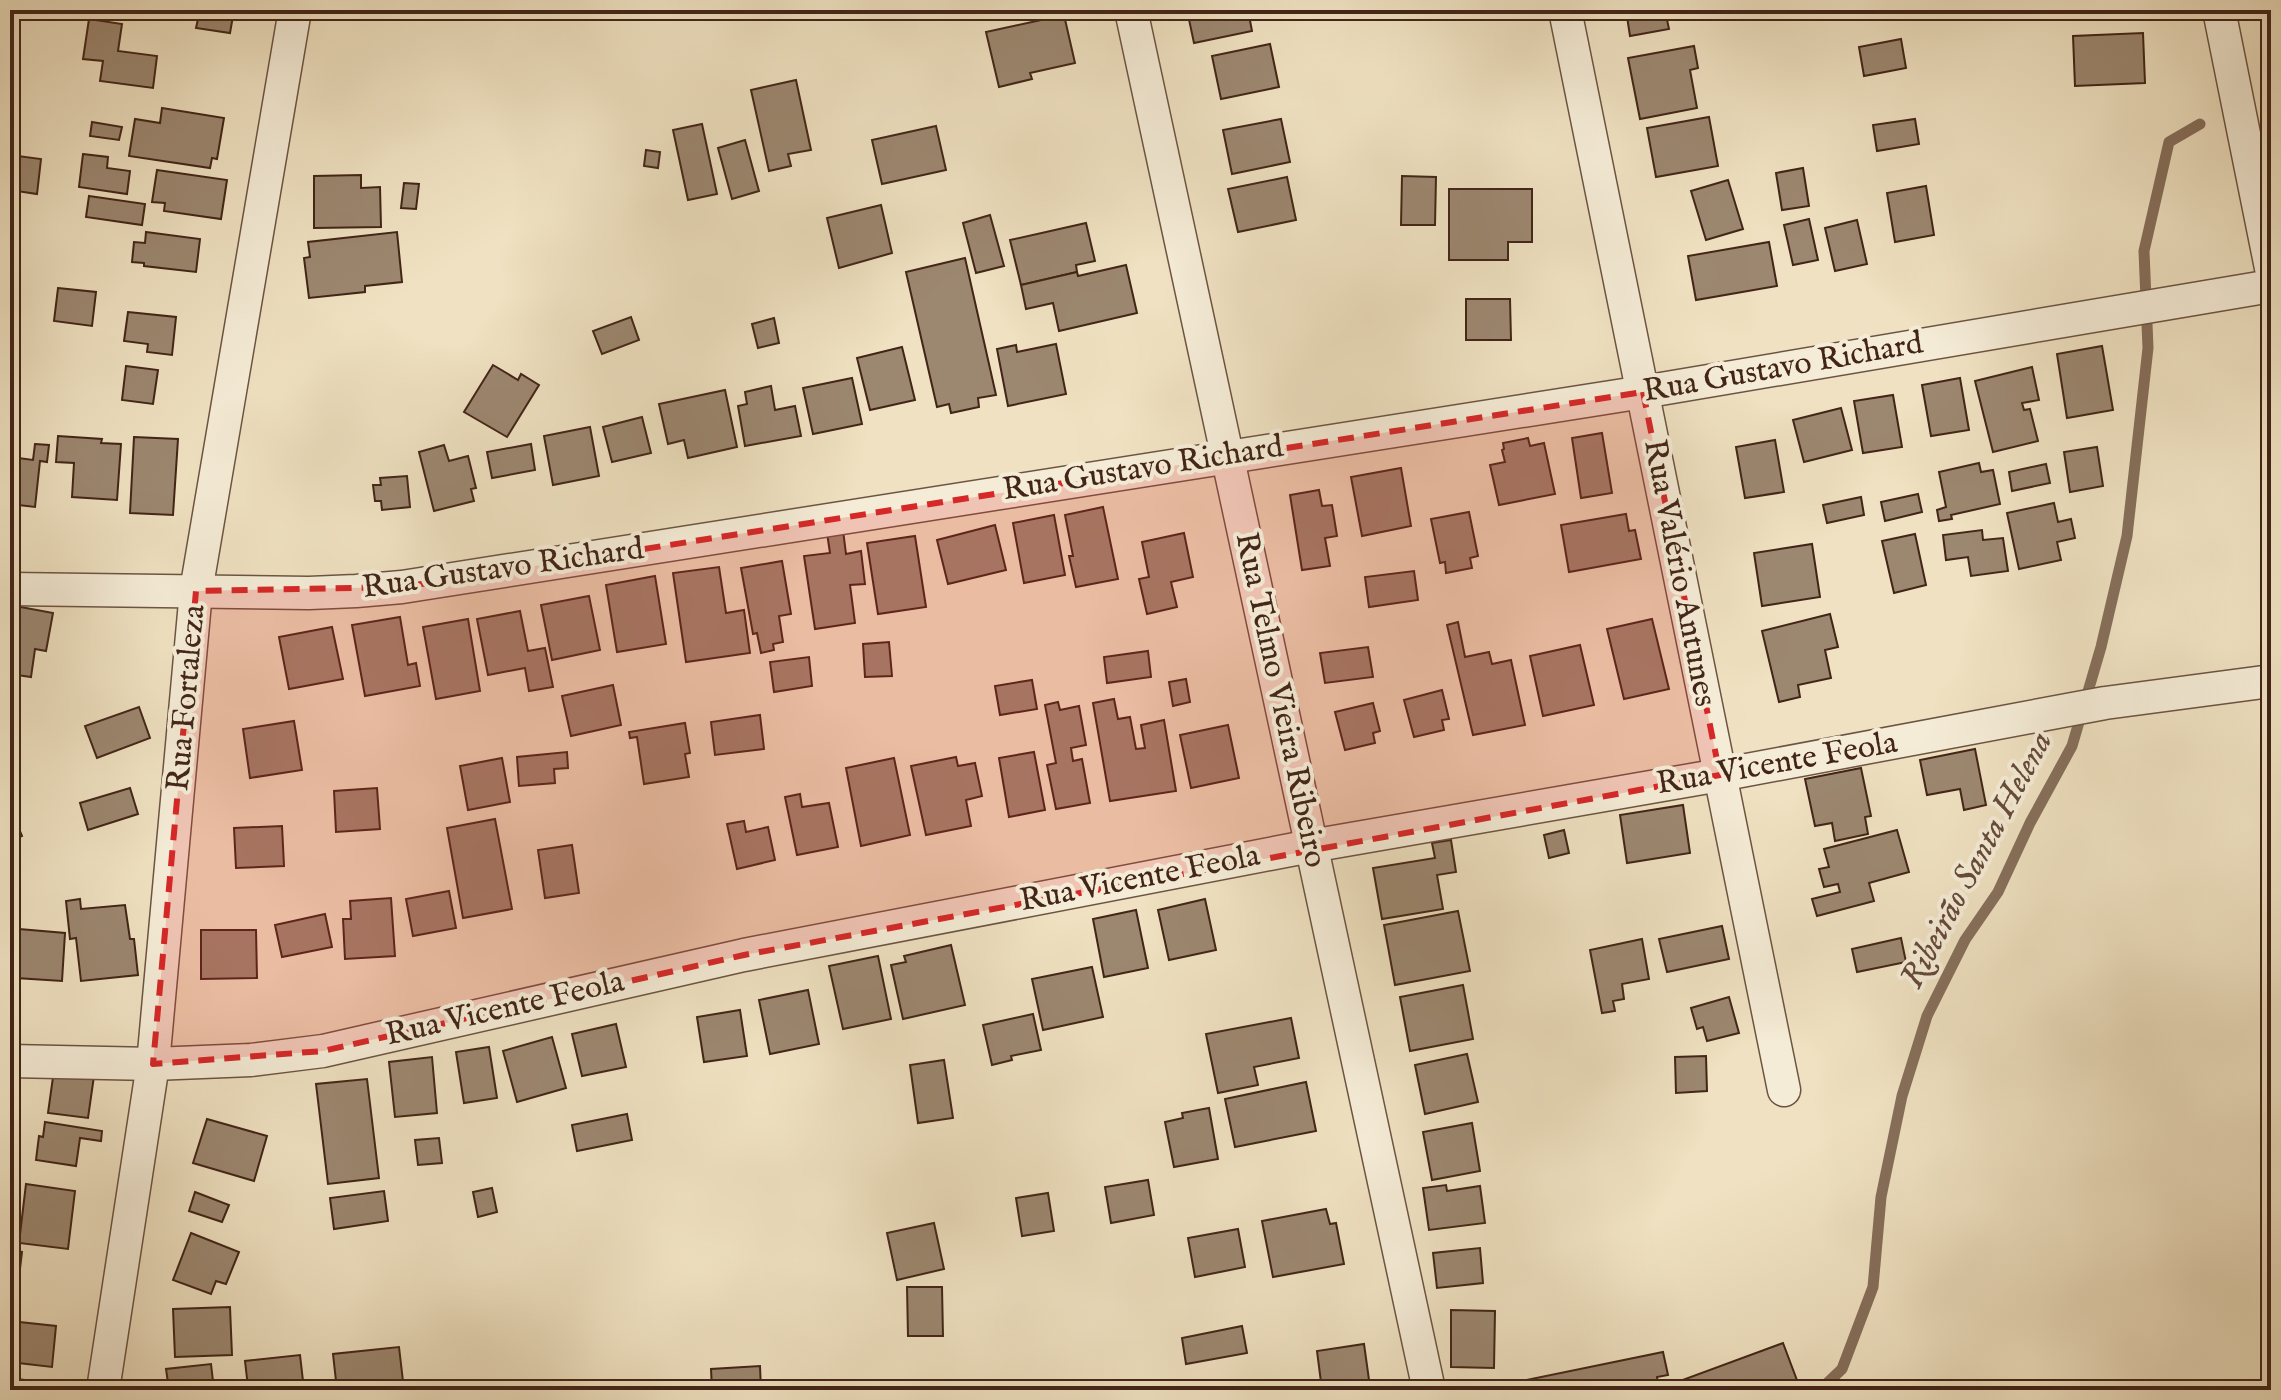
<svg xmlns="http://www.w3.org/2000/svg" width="2281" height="1400" font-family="'IM FELL English',serif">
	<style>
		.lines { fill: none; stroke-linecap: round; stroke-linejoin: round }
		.stream { stroke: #866f5b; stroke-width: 11 }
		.building { fill: #9c8770; stroke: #422518; stroke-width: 2 }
		.street-casing { stroke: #6d5442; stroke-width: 35 }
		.street { stroke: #f5ecd7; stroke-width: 32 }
		.marked { fill: #d62828; fill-opacity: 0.2; stroke: #d62828; stroke-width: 6; stroke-dasharray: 16 10; stroke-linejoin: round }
		.labels { text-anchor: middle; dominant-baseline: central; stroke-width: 8; stroke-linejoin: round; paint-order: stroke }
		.street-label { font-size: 32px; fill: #422518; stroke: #f5ecd7 }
		.water-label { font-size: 34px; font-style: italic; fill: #644a3a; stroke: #f5ecd7 }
	</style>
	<rect width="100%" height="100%" fill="#efe1c1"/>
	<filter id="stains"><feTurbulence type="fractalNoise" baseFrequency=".0025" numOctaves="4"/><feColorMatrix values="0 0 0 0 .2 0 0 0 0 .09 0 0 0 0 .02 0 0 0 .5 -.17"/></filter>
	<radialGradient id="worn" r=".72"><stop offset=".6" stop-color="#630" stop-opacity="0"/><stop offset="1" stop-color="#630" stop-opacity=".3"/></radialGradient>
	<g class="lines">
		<polyline class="stream" points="1820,1390 1842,1369 1873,1287 1881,1197 1902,1096 1927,1016 1965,940 1998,892 2030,823 2072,746 2101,647 2127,536 2148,348 2144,251 2169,142 2200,124"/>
	</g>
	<g class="building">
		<polygon points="200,10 234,10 230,33 196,28"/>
		<polygon points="1187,10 1248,10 1252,31 1194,43"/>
		<polygon points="1626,10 1665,10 1669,29 1630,36"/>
		<polygon points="2077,10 2158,10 2078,15"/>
		<polygon points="2264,10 2271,10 2271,38 2264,39 2260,13 2264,12"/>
		<polygon points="1064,15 1075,63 1030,73 1032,79 999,87 986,32"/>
		<polygon points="89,19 122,24 118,51 157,56 153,88 100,81 103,61 83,59"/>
		<polygon points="2143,33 2145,83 2075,86 2073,36"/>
		<polygon points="1901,39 1906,68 1864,76 1859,47"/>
		<polygon points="1270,44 1279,87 1221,99 1212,56"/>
		<polygon points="1694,46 1698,68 1690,70 1697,108 1640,119 1628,58"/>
		<polygon points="796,80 811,150 788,154 791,166 769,171 751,90"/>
		<polygon points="162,108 224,118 217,159 212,158 210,168 129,156 135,119 160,123"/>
		<polygon points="1709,117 1718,166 1656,177 1647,128"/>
		<polygon points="1281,119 1290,162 1232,174 1223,130"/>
		<polygon points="1915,119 1919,144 1877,151 1873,125"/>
		<polygon points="92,122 122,127 119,140 90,136"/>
		<polygon points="702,124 717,194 688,200 673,130"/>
		<polygon points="936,126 946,170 882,184 872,140"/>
		<polygon points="745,140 759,191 732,199 718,148"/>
		<polygon points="646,150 660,152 658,168 644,166"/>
		<polygon points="83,154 108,157 107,168 130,171 127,194 79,187"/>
		<polygon points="10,155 41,159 37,194 10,190"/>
		<polygon points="1803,168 1809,206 1782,210 1776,173"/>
		<polygon points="157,170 227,180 221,219 164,211 165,203 152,202"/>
		<polygon points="361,175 361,188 380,187 381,227 314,228 314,176"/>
		<polygon points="1402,176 1436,177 1435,225 1401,225"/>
		<polygon points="1287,177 1296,220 1238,232 1228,189"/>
		<polygon points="1728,180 1743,229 1706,240 1691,191"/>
		<polygon points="404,183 419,184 416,209 401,208"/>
		<polygon points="1926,186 1934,235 1895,242 1887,193"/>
		<polygon points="1449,189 1532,189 1532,242 1508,242 1508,260 1449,260"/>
		<polygon points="89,196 145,204 142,225 86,217"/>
		<polygon points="881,205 892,253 839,268 827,218"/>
		<polygon points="990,215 1004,266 976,273 963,223"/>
		<polygon points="1809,219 1818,260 1793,265 1784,225"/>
		<polygon points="1857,220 1867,264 1835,271 1825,228"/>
		<polygon points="1086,223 1095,261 1076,265 1077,272 1021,285 1010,240"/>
		<polygon points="146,232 200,239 196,272 144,266 144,263 132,262 134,242 145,243"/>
		<polygon points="397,232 402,282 365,286 365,292 309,298 304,258 310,257 308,242"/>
		<polygon points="1769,242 1777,286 1696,300 1688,256"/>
		<polygon points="965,258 996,395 978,398 979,407 951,413 949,404 937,407 906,272"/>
		<polygon points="1126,265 1137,313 1059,331 1053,303 1026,309 1021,285 1077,272 1078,276"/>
		<polygon points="58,288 96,292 92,326 54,321"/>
		<polygon points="1466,299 1510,299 1511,340 1466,340"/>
		<polygon points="128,312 176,317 172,355 147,352 148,344 124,341"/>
		<polygon points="631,317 639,340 602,354 593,331"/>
		<polygon points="774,318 779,343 758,348 752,324"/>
		<polygon points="1056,344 1066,394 1008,406 997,349 1016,345 1017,352"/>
		<polygon points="2102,346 2113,410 2067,418 2057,354"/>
		<polygon points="902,347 915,400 870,410 857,358"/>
		<polygon points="493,365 518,380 521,374 539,385 507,437 464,412"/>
		<polygon points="126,366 158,370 153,404 122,400"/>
		<polygon points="2032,367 2039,400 2022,403 2024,410 2030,409 2038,441 1993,452 1975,381"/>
		<polygon points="852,378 862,424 813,434 803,388"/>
		<polygon points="1960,378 1969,430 1931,436 1922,385"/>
		<polygon points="771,386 775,410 795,406 801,436 745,446 738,406 747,404 745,392"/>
		<polygon points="725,390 737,447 688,458 684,440 668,444 659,404"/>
		<polygon points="1893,395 1902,447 1863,453 1854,401"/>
		<polygon points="1841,408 1852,450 1804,462 1793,420"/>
		<polygon points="642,417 651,453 612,462 603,427"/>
		<polygon points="590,427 599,476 553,485 544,436"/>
		<polygon points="1602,433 1612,493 1581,498 1572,438"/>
		<polygon points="58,436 102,439 101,443 121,444 117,500 72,497 74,463 56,462"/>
		<polygon points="134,437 178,439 173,515 130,513"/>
		<polygon points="1528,438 1530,446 1544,443 1555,494 1499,505 1490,465 1505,462 1502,450 1504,449 1503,443"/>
		<polygon points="1775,440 1784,492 1745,498 1736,447"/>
		<polygon points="35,444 49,445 47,462 40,461 35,507 10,504 10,457 33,460"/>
		<polygon points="531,444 535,470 492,478 487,452"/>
		<polygon points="444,445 449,461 468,456 476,488 471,489 474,501 434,511 419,452"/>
		<polygon points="2097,447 2103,486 2070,492 2064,452"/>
		<polygon points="1979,463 1981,472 1993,470 2000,504 1951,515 1952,519 1939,521 1937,510 1946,507 1939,472"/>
		<polygon points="2046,464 2050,483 2012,491 2009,472"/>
		<polygon points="1401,468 1411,526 1362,536 1351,477"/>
		<polygon points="407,476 410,507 382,510 381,501 375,501 373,485 381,485 380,478"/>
		<polygon points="1319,490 1322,506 1332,505 1337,536 1325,538 1330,566 1302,570 1290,495"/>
		<polygon points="1918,494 1922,512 1885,521 1881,502"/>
		<polygon points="1861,497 1864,515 1827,523 1823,505"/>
		<polygon points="2054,503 2058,522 2071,519 2075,538 2057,542 2061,560 2019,569 2007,513"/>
		<polygon points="1103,507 1118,579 1076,587 1069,556 1073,556 1065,515"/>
		<polygon points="1469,512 1478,556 1470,558 1472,568 1446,573 1445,562 1440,563 1431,519"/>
		<polygon points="1626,514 1629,531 1635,530 1641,559 1569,572 1561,525"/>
		<polygon points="1054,515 1065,575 1024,583 1013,523"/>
		<polygon points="995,525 1006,570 948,584 937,540"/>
		<polygon points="843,530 846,554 861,551 865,584 850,585 855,623 815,629 804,556 830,553 827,533"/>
		<polygon points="1982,530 1983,540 2003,538 2008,571 1971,576 1968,557 1946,560 1943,535"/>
		<polygon points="1184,533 1193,577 1171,582 1177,607 1147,614 1139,579 1149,577 1142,542"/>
		<polygon points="1915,534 1926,585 1894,593 1882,541"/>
		<polygon points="915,536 926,607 878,614 867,543"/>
		<polygon points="1812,544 1820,597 1762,606 1754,553"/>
		<polygon points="782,561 791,614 779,616 783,642 773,644 774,650 761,653 757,633 753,634 741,568"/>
		<polygon points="719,567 726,613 744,610 750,653 686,662 673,573"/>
		<polygon points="1414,571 1418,600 1369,607 1365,577"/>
		<polygon points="655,576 666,644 617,652 606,585"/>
		<polygon points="589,596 600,650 552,660 541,605"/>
		<polygon points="10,605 53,613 46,651 35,649 31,677 10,674"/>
		<polygon points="520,611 528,651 545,648 553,687 529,691 525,668 488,675 477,619"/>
		<polygon points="1830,614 1838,647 1825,650 1831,678 1798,685 1800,697 1779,702 1762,631"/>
		<polygon points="400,617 408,665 416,663 420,686 365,696 352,625"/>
		<polygon points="468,619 480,691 436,699 423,627"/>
		<polygon points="1652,619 1669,689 1624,699 1607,629"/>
		<polygon points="1458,622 1465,657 1489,652 1492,664 1511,660 1525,725 1473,735 1447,625"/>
		<polygon points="332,627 343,679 289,689 279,637"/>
		<polygon points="889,642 892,676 865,677 863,644"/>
		<polygon points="1580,645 1594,705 1543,716 1530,656"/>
		<polygon points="1368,647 1373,677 1325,683 1320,653"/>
		<polygon points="1148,651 1151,677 1107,683 1104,657"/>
		<polygon points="809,657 812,686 774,692 770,662"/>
		<polygon points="1186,679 1190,702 1173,706 1169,682"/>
		<polygon points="1032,680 1037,709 1000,715 995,686"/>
		<polygon points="613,685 621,725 571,736 562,696"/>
		<polygon points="1442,690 1449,719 1442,720 1444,730 1414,737 1404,700"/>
		<polygon points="1114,699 1118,719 1130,717 1136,749 1145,748 1141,725 1164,720 1176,791 1110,801 1093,703"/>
		<polygon points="1058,702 1060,710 1079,706 1086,745 1071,748 1073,761 1082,759 1090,803 1056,809 1047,765 1056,763 1045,705"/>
		<polygon points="1373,703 1380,731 1373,733 1375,743 1345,750 1335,712"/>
		<polygon points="139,707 150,738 97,758 85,726"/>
		<polygon points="760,715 764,749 715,755 711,722"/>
		<polygon points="294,721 302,770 250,778 243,729"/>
		<polygon points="685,723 690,753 685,754 689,777 644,784 637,737 630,738 629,732"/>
		<polygon points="1228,725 1239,778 1191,788 1180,735"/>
		<polygon points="1975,749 1986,805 1964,810 1960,789 1927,795 1920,760"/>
		<polygon points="567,752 568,768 554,769 555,783 519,786 517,757"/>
		<polygon points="1034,752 1045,810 1009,817 999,758"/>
		<polygon points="956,757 958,766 975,763 982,796 966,800 971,826 926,835 911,766"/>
		<polygon points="502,758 510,802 468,810 460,766"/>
		<polygon points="894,758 910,835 861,846 846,768"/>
		<polygon points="1861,768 1871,816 1865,817 1868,834 1835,841 1832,823 1815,826 1805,779"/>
		<polygon points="130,788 138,814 88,830 80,803"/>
		<polygon points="377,788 380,829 336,832 334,791"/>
		<polygon points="800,794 802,807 829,803 838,847 797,855 785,797"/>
		<polygon points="1683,805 1690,853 1627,863 1620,815"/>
		<polygon points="10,807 22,836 10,841"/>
		<polygon points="495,819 512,909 463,918 447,828"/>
		<polygon points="744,821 746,832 768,827 775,860 737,869 727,824"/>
		<polygon points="282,826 284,866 236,868 234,828"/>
		<polygon points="1564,830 1569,853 1549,858 1544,835"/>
		<polygon points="1897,830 1909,872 1869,883 1874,901 1817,916 1812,899 1840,892 1838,884 1824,887 1819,869 1829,867 1824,849"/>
		<polygon points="1451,840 1456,872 1437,875 1443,909 1382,919 1373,868 1435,858 1432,843"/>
		<polygon points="572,845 579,893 545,898 538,850"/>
		<polygon points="449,891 456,928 413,936 406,899"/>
		<polygon points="391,898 395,956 345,959 343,919 351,919 350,901"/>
		<polygon points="80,899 81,909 125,905 130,939 134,939 138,975 81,981 76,938 70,939 66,901"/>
		<polygon points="1205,899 1216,950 1169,960 1158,910"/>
		<polygon points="1136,910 1148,968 1104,977 1093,919"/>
		<polygon points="1458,911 1470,971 1395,985 1384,925"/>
		<polygon points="325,914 332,947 282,957 275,925"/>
		<polygon points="1722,926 1729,959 1667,972 1659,939"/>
		<polygon points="19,929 65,933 62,981 16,978"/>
		<polygon points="201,930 256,930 257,978 201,979"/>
		<polygon points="1901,938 1906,962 1857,972 1852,949"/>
		<polygon points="1642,939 1649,979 1622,984 1624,999 1613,1001 1615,1011 1602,1013 1590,950"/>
		<polygon points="951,945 965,1005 903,1019 891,965 906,962 904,956"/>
		<polygon points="878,956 891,1019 843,1029 829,966"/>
		<polygon points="1092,967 1103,1017 1043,1030 1032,979"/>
		<polygon points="1463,985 1473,1039 1410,1051 1400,997"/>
		<polygon points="808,990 819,1044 770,1054 759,1000"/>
		<polygon points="1729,997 1739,1033 1707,1041 1703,1027 1697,1029 1691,1008"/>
		<polygon points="740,1010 747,1056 704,1062 697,1017"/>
		<polygon points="1033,1014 1041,1050 1011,1056 1012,1060 992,1065 983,1025"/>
		<polygon points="1291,1018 1299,1058 1254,1067 1258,1085 1218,1093 1206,1034"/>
		<polygon points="616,1024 626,1067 582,1076 572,1034"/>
		<polygon points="552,1037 566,1088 517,1102 503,1051"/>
		<polygon points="489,1047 497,1098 464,1103 456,1052"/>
		<polygon points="1467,1054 1478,1102 1425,1114 1415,1065"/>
		<polygon points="1706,1056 1707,1091 1676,1093 1675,1057"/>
		<polygon points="432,1057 437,1113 395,1117 389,1062"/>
		<polygon points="944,1060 953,1118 918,1123 910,1065"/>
		<polygon points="54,1070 94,1076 88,1118 48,1113"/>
		<polygon points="367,1079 379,1178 328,1184 316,1084"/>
		<polygon points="1306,1082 1316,1131 1235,1147 1225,1099"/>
		<polygon points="1209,1108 1218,1159 1174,1167 1165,1122 1183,1118 1182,1113"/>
		<polygon points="627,1114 632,1140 577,1151 572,1125"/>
		<polygon points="207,1119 267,1136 254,1181 193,1163"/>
		<polygon points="45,1122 102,1131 101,1141 80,1138 76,1166 36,1160 39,1136 43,1137"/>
		<polygon points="1472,1123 1480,1171 1432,1180 1423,1132"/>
		<polygon points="439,1138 442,1163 418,1165 415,1140"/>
		<polygon points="1148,1180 1154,1215 1111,1223 1105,1187"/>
		<polygon points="26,1184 75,1191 68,1249 19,1243"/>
		<polygon points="1446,1185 1447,1191 1480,1186 1485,1223 1429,1230 1423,1188"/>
		<polygon points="492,1188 497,1212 478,1217 473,1192"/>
		<polygon points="384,1191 388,1221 334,1229 330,1198"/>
		<polygon points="195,1192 229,1205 222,1222 189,1211"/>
		<polygon points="1048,1193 1054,1231 1022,1236 1016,1198"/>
		<polygon points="1326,1209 1330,1224 1336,1223 1344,1264 1273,1277 1262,1221"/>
		<polygon points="934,1223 944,1269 897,1280 887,1233"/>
		<polygon points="1238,1229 1245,1267 1195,1277 1188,1238"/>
		<polygon points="191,1233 239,1252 226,1284 216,1281 211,1294 173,1280"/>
		<polygon points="1480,1248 1483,1283 1437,1288 1433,1253"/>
		<polygon points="10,1251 22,1252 16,1302 10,1301"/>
		<polygon points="907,1287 942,1287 943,1336 908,1336"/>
		<polygon points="230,1307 232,1355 175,1357 173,1309"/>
		<polygon points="1451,1310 1495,1311 1494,1368 1451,1367"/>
		<polygon points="10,1321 56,1326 52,1367 10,1362"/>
		<polygon points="1242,1326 1247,1353 1186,1364 1182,1338"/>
		<polygon points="1783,1343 1798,1383 1779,1390 1680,1390 1677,1382"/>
		<polygon points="1364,1344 1370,1387 1353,1390 1322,1390 1317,1351"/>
		<polygon points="399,1347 404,1390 337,1390 333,1354"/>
		<polygon points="1663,1352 1668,1375 1657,1377 1658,1383 1625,1390 1524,1390 1522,1381"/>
		<polygon points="300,1355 303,1381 248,1387 245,1361"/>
		<polygon points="211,1364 214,1390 169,1390 166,1369"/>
		<polygon points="760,1366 761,1390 712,1390 711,1369"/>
		<polygon points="10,1378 71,1386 70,1390 10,1390"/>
	</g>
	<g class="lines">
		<defs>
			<g id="street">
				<polyline points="1131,10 1429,1390"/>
				<polyline points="1565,10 1784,1090"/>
				<polyline points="2219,10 2271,268"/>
				<polyline points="10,589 309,593 356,591 402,587 1643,392 2271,286"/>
				<polyline points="10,1061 153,1064 251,1060 323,1051 744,955 1311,846 1720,775 2105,703 2271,681"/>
				<polyline points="103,1390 153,1064 196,591 295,10"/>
			</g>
		</defs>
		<use href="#street" class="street-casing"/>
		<use href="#street" class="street"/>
	</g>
	<path class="marked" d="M 1643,392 L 1720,775 L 744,955 L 323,1051 L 153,1064 L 196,591 L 402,587 Z"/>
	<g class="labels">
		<g class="street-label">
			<text transform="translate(1783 368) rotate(-10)">Rua Gustavo Richard</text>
			<text transform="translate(1143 469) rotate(-9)">Rua Gustavo Richard</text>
			<text transform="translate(503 569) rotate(-8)">Rua Gustavo Richard</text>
			<text transform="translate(1679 573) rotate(79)">Rua Valério Antunes</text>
			<text transform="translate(187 698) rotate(-85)">Rua Fortaleza</text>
			<text transform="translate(1280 700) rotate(78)">Rua Telmo Vieira Ribeiro</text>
			<text transform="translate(1777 764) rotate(-10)">Rua Vicente Feola</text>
			<text transform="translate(1140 879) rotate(-11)">Rua Vicente Feola</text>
			<text transform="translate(505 1009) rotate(-13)">Rua Vicente Feola</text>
		</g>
		<g class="water-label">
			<text transform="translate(1977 860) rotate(-62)">Ribeirão Santa Helena</text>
		</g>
	</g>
	<rect width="2281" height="1400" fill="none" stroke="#efe1c1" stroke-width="40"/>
	<rect x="12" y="12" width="2257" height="1376" fill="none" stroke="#422518" stroke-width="4"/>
	<rect x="20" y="20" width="2241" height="1360" fill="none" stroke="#422518" stroke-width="2"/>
	<rect width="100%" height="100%" filter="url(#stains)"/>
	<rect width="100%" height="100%" fill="url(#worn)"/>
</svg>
